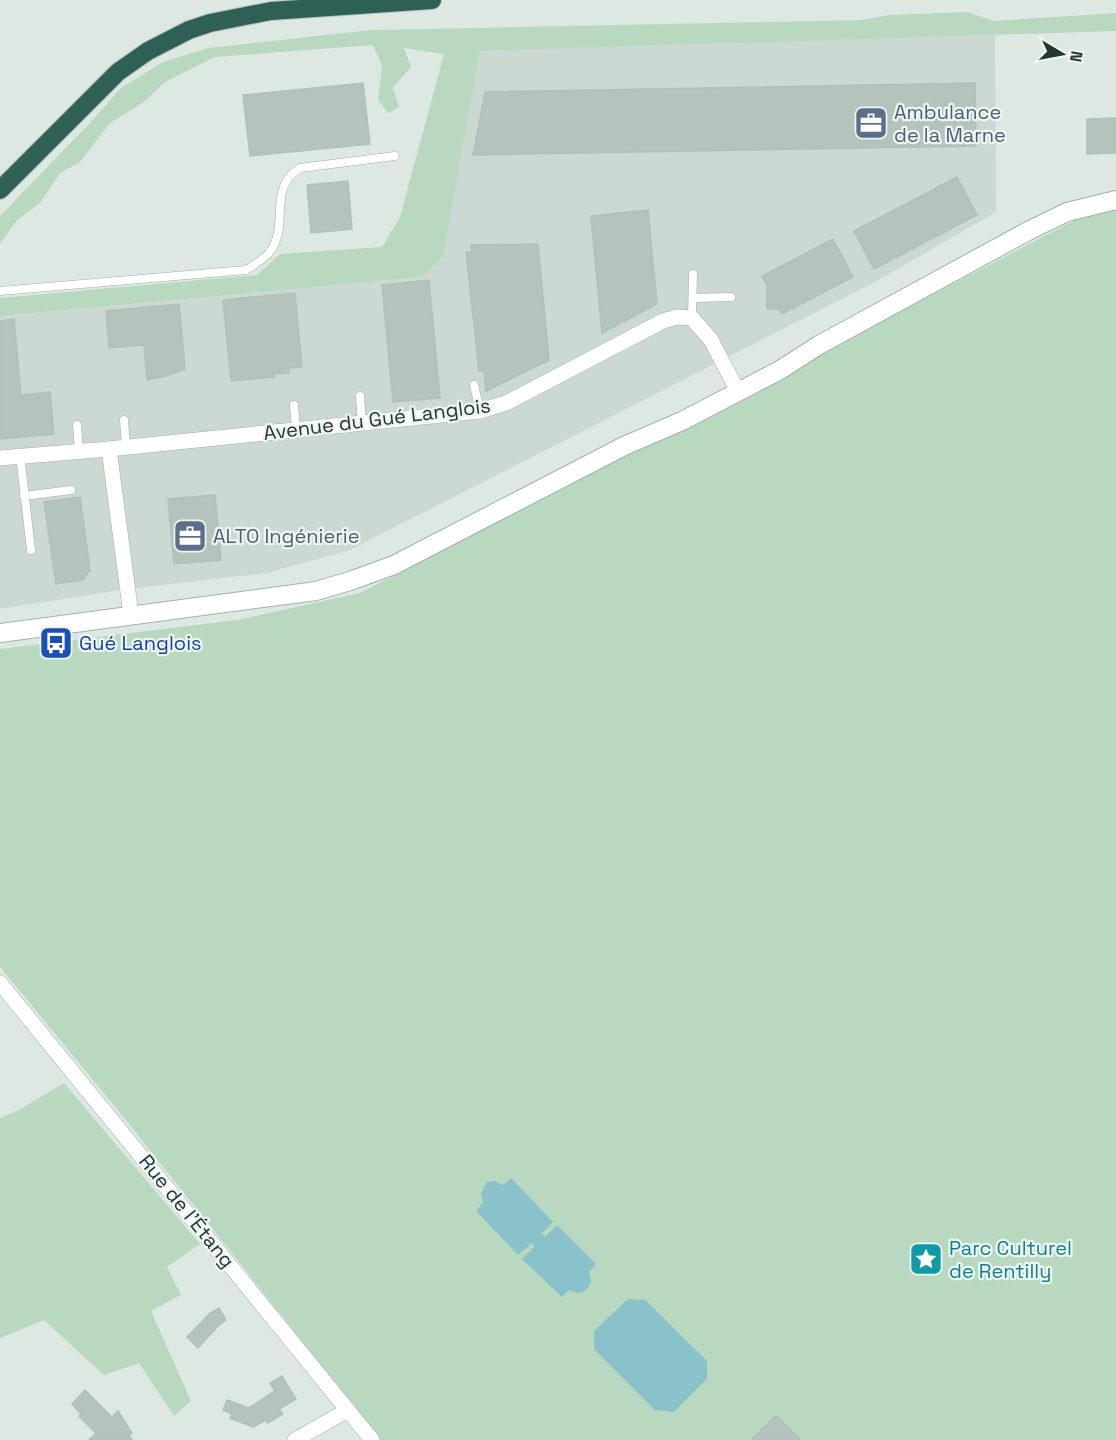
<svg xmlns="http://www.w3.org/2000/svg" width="1116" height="1440" font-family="'Space Grotesk',sans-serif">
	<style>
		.built { fill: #ccd8d2 }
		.green { fill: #b8d8c0 }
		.water { fill: #89c2ca }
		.building { fill: #b4c3bc; stroke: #b1c1ba; stroke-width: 1.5 }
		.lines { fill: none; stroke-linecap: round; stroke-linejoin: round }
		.service-casing { stroke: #a2afaa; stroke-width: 9 }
		.minor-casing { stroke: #a2afaa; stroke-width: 16 }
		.secondary-casing { stroke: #9eb3ab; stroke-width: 20 }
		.motorway-casing { stroke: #bcc3c1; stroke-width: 20 }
		.service { stroke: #fff; stroke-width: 8 }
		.minor { stroke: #fff; stroke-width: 15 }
		.secondary { stroke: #fff; stroke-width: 18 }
		.motorway { stroke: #2f6055; stroke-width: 18 }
		.labels { text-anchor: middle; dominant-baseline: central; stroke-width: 4.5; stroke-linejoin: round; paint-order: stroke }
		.service-label { font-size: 20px; fill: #4e5e75; stroke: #eef5f1; text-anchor: start }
		.street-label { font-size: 20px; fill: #213730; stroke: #eef5f1 }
		.transit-label { font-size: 20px; fill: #164399; stroke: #eef5f1; text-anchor: start }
		.culture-label { font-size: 20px; fill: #0d838f; stroke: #eef5f1; text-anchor: start }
	</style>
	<rect width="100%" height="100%" fill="#dee8e3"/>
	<polygon class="built" points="995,33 996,212 875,282 350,550 267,573 127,589 0,609 0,316 423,277 443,257 480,51"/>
	<g class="green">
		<polygon points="967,12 994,21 1116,13 1116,31 480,51 443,257 423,277 0,316 0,298 257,275 280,254 382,247 400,217 444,54 404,48 411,67 393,88 399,107 388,113 378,100 382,66 373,45 215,57 165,82 144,102 110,123 80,162 60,173 40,203 17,220 0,244 0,216 87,126 121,88 163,62 208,48 371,30 862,20 889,15"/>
		<polygon points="1116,209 1116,1440 381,1440 117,1109 0,967 0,649 237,620 360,593 1079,218"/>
		<polygon points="64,1083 200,1244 167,1267 181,1295 151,1311 191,1401 174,1416 139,1363 104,1375 44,1320 0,1338 0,1118 19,1110"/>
	</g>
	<g class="water">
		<path d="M 511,1178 L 553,1222 L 541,1234 L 546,1236 L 557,1225 L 596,1264 L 589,1272 C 592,1281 591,1287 583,1292 L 577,1293 L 569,1290 L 562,1297 L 522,1259 L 534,1247 L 532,1243 L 518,1255 L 476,1211 L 483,1203 L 481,1193 L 487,1182 L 494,1181 L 503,1185 Z"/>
		<polygon points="628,1299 645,1300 707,1361 707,1379 674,1412 655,1410 594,1349 594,1331"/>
	</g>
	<g class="building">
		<polygon points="363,83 370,144 250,156 243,95"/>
		<polygon points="975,83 976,146 473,155 485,92"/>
		<polygon points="1116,118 1116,153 1087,154 1087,119"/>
		<polygon points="957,177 977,215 874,269 854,231"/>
		<polygon points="348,181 352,229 311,233 307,185"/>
		<polygon points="648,210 657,304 602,333 591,216"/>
		<polygon points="833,239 853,277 782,314 779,309 767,309 767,285 762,276"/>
		<polygon points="538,244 549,360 486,391 484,371 479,371 466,252 472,252 471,245"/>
		<polygon points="429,280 440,398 393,402 382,285"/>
		<polygon points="295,293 302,367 288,368 289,373 273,374 274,377 231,381 223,300"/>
		<polygon points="179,304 185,369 166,376 147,380 144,345 109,348 106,311"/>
		<polygon points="14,319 21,395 50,392 54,434 0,439 0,321"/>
		<polygon points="215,495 221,560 174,564 168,499"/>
		<polygon points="80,497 90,570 83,580 56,584 44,502"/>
		<polygon points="219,1308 226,1320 218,1326 198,1348 187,1337 210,1313"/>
		<polygon points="282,1376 296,1399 279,1409 283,1414 268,1423 266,1420 253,1427 230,1418 232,1414 223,1410 227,1400 249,1408 275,1391 270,1383"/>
		<polygon points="85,1390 112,1417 118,1411 132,1433 129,1435 132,1440 89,1440 96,1433 79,1416 81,1414 72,1404"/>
		<polygon points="776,1415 801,1440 751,1440"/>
	</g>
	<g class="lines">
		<defs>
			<g id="service">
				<path d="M 0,291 L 246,270 C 254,265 263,260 269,253 C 291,226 266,189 300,168 L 395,156"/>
				<polyline points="693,298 731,297"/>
				<polyline points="692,318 693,274"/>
				<polyline points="474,385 480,411"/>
				<polyline points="360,396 362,423"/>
				<polyline points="294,405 296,429"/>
				<polyline points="124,420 126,446"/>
				<polyline points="77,425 79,450"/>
				<polyline points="20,455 31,550"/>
				<polyline points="24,496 71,490"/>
			</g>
			<g id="minor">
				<polyline points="109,449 131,615"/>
				<polyline points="0,458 109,449 480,411 506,403 663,321 677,317 692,318 711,340 733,382"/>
				<polyline points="0,983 372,1440"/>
				<polyline points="295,1440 348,1410"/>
			</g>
			<polyline id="secondary" points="0,633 316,591 350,581 394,565 624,446 682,421 780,370 819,345 1028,231 1067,212 1116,200"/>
			<polyline id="motorway" points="0,190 118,72 148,51 189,30 210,23 271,11 432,0"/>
		</defs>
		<use href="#service" class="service-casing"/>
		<use href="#minor" class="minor-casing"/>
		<use href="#secondary" class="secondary-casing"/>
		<use href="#motorway" class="motorway-casing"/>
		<use href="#service" class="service"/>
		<use href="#minor" class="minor"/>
		<use href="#secondary" class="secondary"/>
		<use href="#motorway" class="motorway"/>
	</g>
	<defs>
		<symbol id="office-square" viewBox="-11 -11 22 22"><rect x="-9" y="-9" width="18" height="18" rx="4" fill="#5c6f8a" stroke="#eef5f1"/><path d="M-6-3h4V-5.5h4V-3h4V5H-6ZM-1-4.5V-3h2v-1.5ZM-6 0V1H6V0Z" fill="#fff"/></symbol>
		<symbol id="bus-square" viewBox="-11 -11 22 22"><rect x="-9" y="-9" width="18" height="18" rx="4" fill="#1a4fb4" stroke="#eef5f1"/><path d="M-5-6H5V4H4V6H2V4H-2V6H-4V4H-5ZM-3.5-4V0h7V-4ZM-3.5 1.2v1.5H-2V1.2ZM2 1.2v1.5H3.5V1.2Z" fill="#fff"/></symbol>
		<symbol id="sight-square" viewBox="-11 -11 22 22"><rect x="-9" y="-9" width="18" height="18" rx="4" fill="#0f9aa8" stroke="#eef5f1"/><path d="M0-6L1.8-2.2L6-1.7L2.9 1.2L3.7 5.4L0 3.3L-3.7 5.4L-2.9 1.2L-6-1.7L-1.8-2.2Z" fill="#fff"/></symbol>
	</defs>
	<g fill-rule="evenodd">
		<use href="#office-square" x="852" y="104" width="38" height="38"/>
		<use href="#office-square" x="171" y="517" width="38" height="38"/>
		<use href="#bus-square" x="37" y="624" width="38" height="38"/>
		<use href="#sight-square" x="907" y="1240" width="38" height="38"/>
	</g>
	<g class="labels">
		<g class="service-label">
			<text x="894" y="112">Ambulance<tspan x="894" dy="23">de la Marne</tspan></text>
			<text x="213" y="536">ALTO Ingénierie</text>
		</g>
		<g class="street-label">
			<text transform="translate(377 419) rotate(-7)">Avenue du Gué Langlois</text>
			<text transform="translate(187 1211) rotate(51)">Rue de l'Étang</text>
		</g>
		<g class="transit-label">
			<text x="79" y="643">Gué Langlois</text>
		</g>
		<g class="culture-label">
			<text x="949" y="1248">Parc Culturel<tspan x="949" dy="23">de Rentilly</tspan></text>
		</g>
	</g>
	<g transform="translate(1062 54) rotate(100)" stroke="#eef5f1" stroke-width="4.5" paint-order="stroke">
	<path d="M0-4.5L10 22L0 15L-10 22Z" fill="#213730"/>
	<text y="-9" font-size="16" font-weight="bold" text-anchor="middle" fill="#213730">N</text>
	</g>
</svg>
